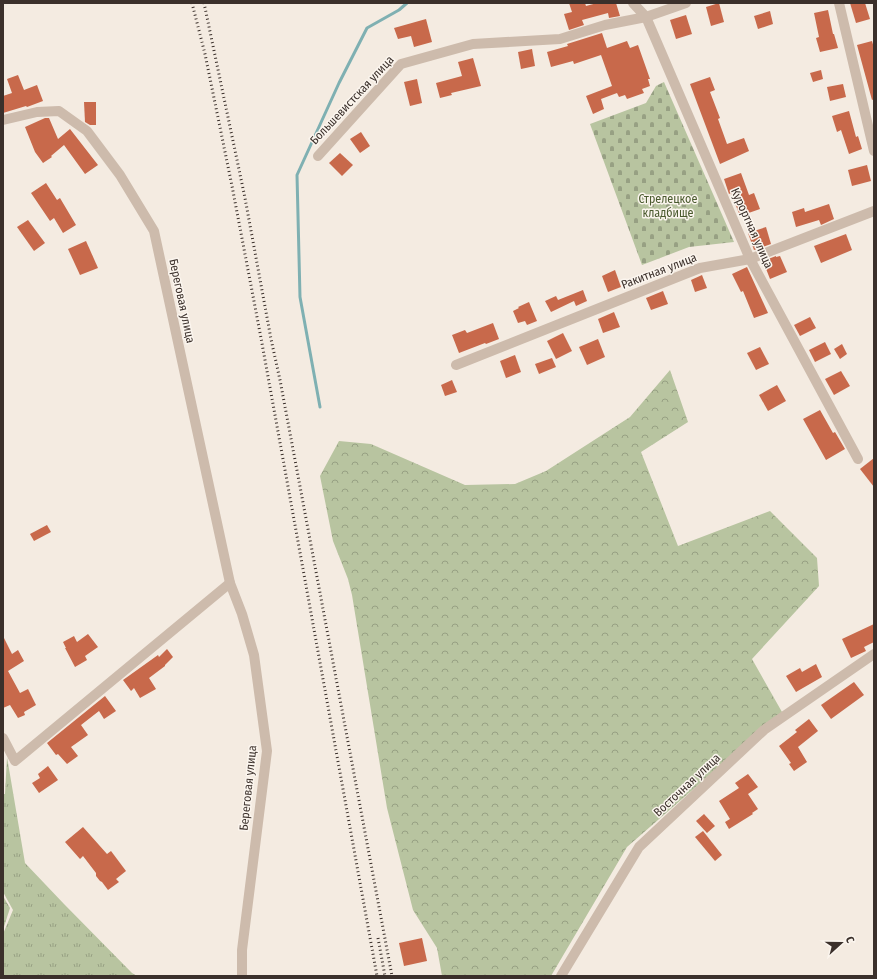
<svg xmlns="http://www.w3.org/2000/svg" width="877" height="979" font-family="'Fira Sans Condensed',sans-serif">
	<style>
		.grass { fill: url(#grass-tufts) }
		.forest { fill: url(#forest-crowns) }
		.cemetery { fill: url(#cemetery-stones) }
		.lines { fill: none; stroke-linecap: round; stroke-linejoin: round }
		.stream { stroke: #7fb0b2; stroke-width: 3 }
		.building { fill: #c8694b }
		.street { stroke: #cdbbac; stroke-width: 10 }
		.rail { stroke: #3b302b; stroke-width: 3; stroke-dasharray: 1 3; stroke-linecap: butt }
		.labels { text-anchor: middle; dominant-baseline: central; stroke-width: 3; stroke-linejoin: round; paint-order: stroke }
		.street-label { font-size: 12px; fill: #3b302b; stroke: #fbf5ee }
		.park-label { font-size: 12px; fill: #4a5a2e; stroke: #fbf5ee }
	</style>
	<defs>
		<pattern id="grass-tufts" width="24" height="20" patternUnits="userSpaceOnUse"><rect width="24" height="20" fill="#b8c4a0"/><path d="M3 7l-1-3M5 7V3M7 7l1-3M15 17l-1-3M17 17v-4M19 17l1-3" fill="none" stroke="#97a083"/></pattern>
		<pattern id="forest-crowns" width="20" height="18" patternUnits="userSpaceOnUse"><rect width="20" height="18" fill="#b8c4a0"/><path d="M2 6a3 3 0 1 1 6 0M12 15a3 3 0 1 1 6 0" fill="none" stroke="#97a083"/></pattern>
		<pattern id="cemetery-stones" width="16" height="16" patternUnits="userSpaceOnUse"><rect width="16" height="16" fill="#b8c4a0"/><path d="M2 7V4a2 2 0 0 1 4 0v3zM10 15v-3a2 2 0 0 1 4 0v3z" fill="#97a083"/></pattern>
	</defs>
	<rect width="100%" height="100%" fill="#f4ebe1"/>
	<polygon class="grass" points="7,757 25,863 64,904 132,973 137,976 3,976 3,934 13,910 3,892 3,794 5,794"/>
	<g class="forest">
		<polygon points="670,370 688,422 641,452 678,546 770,511 817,558 819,586 752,659 782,712 627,847 551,976 442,976 437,948 413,910 387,808 352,595 348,579 333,541 320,476 339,441 371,444 465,485 515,484 546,471 630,417"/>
		<polygon points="3,896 10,908 3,930"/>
	</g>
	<polygon class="cemetery" points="664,82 734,242 689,247 642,265 590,124 646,103 656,86"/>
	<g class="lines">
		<polyline class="stream" points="320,407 300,297 297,175 339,83 367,28 399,10 407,3"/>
	</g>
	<g class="building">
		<polygon points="569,3 585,3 586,6 597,3 616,3 620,16 609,18 608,13 582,20 584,25 569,30 564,14 572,12"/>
		<polygon points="719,3 724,22 711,26 706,7"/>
		<polygon points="850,3 865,3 870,19 856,23"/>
		<polygon points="828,10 833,34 834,34 838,48 820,52 816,38 819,37 814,13"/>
		<polygon points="770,11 773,24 758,29 754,16"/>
		<polygon points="686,15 692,34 676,39 670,20"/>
		<polygon points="426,19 432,42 414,47 411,36 398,39 394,28"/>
		<polygon points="602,33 607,48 627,41 630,48 638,45 650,79 648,79 650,86 642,89 644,93 627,99 625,95 619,97 617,93 601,99 604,109 593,114 586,96 612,86 601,55 574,64 573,61 551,67 547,52 568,46 567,44"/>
		<polygon points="872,41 874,48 874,99 872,100 857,45"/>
		<polygon points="532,49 535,66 521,69 518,52"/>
		<polygon points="473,58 481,86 451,93 452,95 440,98 436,83 462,76 458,62"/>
		<polygon points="821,70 823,79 813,82 810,73"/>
		<polygon points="18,75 24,90 37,85 43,101 27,107 26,106 3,113 3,96 12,93 7,79"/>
		<polygon points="710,77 715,90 710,92 720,118 718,119 727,144 744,138 749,151 720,164 690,84"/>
		<polygon points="417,79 422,103 410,106 404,82"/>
		<polygon points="843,84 846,97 830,101 827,87"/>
		<polygon points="84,102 96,102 96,125 90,125 85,122"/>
		<polygon points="849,111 856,137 858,136 862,149 849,154 841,130 837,132 832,116"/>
		<polygon points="45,118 49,118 58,139 70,129 98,165 85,174 64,145 51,156 52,157 43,163 35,152 25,127"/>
		<polygon points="361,132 370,146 360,153 350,139"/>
		<polygon points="340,153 353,165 342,176 329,163"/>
		<polygon points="867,165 871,181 852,186 848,170"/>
		<polygon points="741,173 749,195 754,193 760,209 740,216 731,193 729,194 724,179"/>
		<polygon points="46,183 57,200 60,198 76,225 63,233 54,218 50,221 31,193"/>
		<polygon points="829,204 834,219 821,225 819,220 796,227 792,212 804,208 805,212"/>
		<polygon points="28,220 45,243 34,251 17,227"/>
		<polygon points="766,227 771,244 754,250 748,233"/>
		<polygon points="846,234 852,250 821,263 814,246"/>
		<polygon points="86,241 98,268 80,275 68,249"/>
		<polygon points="776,256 776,257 780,256 787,272 770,279 763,261"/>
		<polygon points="747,267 768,313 754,318 743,291 741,292 732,274"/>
		<polygon points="615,270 621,287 608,292 602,276"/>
		<polygon points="702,275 707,288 695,292 691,280"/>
		<polygon points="583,290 587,301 576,306 574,301 551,312 545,301 556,296 558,300"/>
		<polygon points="663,291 668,304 651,310 646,298"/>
		<polygon points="529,302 537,321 527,325 525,321 518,323 513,311 519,308 518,307"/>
		<polygon points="614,312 620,327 603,333 598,319"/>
		<polygon points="810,317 816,328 800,336 794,325"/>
		<polygon points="493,323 499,339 486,344 485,343 459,353 452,335 465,330 467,333"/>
		<polygon points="563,333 572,351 556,359 547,341"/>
		<polygon points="598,339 605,357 587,365 579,347"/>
		<polygon points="825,342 831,354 815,362 809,350"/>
		<polygon points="842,344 847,354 840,359 834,349"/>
		<polygon points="760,347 769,364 756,370 747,353"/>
		<polygon points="515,355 521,372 506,378 500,361"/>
		<polygon points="552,358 556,367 539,374 535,364"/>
		<polygon points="841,371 850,386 834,395 825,379"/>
		<polygon points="452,380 457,392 445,396 441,385"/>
		<polygon points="777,385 786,401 768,411 759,395"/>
		<polygon points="820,410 833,433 835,432 845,449 826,460 803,419"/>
		<polygon points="874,458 874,487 860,469"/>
		<polygon points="47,525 51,532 34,541 30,534"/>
		<polygon points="874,624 874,642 864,647 866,651 851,658 842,639"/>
		<polygon points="88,634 98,647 85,656 87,660 75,667 65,648 66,648 63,642 74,636 77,642"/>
		<polygon points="3,636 12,654 18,650 24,661 8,671 20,693 28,689 36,705 24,712 25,715 18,718 10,705 3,708"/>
		<polygon points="167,649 173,657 165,665 165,666 149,678 156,689 140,698 134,688 131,691 123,680 158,655 159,657"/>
		<polygon points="816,664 822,677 796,692 786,676 800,668 802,672"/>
		<polygon points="854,682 864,695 831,719 821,705"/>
		<polygon points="105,696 116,711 104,719 99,711 81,725 88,735 71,747 78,756 67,764 58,754 56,755 47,743"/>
		<polygon points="809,719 818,731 798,747 807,762 794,771 789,764 791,763 779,746 797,732 795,730"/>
		<polygon points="48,766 58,780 39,793 32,783 40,778 38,774"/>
		<polygon points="748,774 758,787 748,794 758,809 752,813 753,814 729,829 725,822 730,819 719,801 739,788 735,783"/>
		<polygon points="704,814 715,826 707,833 696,821"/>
		<polygon points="83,827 107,854 111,851 126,871 116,879 119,882 108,890 102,882 100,881 96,876 96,873 83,856 80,859 65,842"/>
		<polygon points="703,831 722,855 715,861 695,837"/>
		<polygon points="422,938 427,961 404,966 399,943"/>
	</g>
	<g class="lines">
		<g class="street">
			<polyline points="633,3 646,17 750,259 858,459"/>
			<polyline points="839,3 874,151"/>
			<polyline points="3,120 37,112 59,111 87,131 120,175 154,231 230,583 242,614 254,655 267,751 242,950 242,976"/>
			<polyline points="318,156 401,64 473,44 560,39 605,25 646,17 686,3"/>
			<polyline points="456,365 700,268 750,259 874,211"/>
			<polyline points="3,738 15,761 230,583"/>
			<polyline points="561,976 639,847 764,730 874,654"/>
		</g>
		<g class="rail">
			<polyline points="192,3 205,54 232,186 261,338 377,976"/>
			<polyline points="204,3 245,198 271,339 280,380 392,976"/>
			<polyline points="378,938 385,976"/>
		</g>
	</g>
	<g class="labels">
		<g class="street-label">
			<text transform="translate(352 100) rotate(-47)">Большевистская улица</text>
			<text transform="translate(752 228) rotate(66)">Курортная улица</text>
			<text transform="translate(659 271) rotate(-21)">Ракитная улица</text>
			<text transform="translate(182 301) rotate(78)">Береговая улица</text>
			<text transform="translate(687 785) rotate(-43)">Восточная улица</text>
			<text transform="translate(248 788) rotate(-84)">Береговая улица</text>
		</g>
		<g class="park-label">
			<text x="668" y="199">Стрелецкое<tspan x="668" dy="14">кладбище</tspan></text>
		</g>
	</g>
	<rect width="877" height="979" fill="none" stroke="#3b302b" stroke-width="8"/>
	<g transform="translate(841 943) rotate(69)" stroke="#fbf5ee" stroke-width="3" paint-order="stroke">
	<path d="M0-3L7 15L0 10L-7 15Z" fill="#3b302b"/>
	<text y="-6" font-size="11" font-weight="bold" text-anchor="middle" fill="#3b302b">С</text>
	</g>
</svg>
